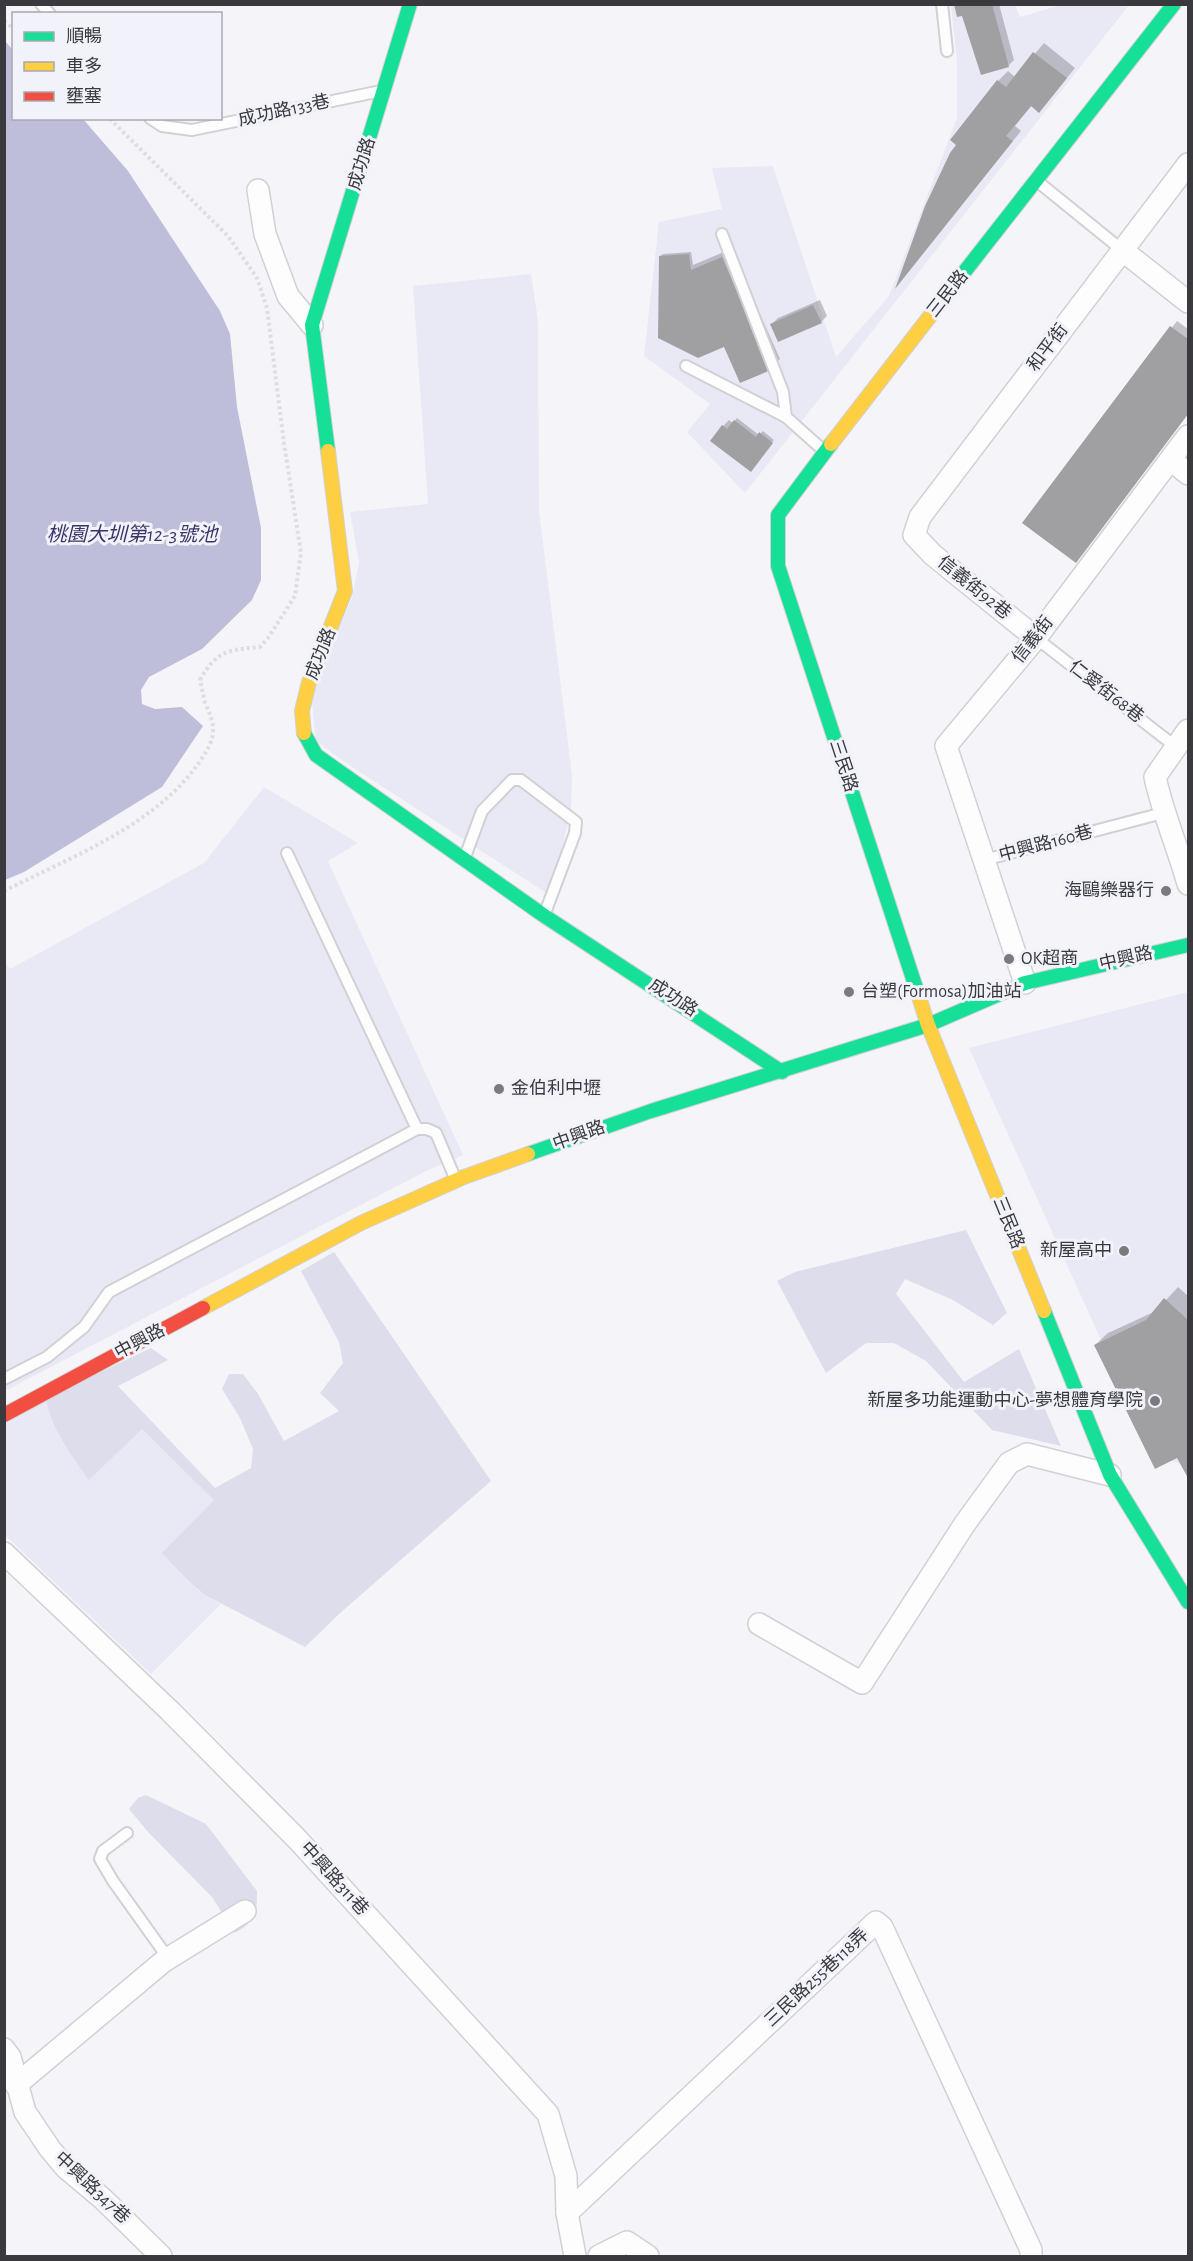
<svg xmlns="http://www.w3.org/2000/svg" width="1193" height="2261" font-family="'Alegreya Sans','Noto Sans TC',sans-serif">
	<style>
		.built { fill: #e9e9f5 }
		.green { fill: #ddddec }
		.water { fill: #bebeda }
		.shadow { fill: #0003 }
		.building { fill: #a0a0a3 }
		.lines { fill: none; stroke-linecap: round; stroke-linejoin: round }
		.lane-casing { stroke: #d1d1d5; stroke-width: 14 }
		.street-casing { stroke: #d1d1d5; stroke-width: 24 }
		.fast-casing { stroke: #d1d1d5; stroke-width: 16 }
		.slow-casing { stroke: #d1d1d5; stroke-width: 16 }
		.jam-casing { stroke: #d1d1d5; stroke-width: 16 }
		.path { stroke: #dedee0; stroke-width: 4; stroke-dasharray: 3 3; stroke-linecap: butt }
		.lane { stroke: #fdfdfe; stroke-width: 10 }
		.street { stroke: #fdfdfe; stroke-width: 21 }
		.fast { stroke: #16e098; stroke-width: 14 }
		.slow { stroke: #ffcf43; stroke-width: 14 }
		.jam { stroke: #f24e42; stroke-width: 14 }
		.poi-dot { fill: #7b7b7f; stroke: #f2f2fb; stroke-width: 2 }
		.labels { text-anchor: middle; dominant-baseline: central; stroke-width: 6; stroke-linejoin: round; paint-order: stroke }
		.street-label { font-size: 18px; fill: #3a3a3e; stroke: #f2f2fb }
		.poi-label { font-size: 18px; fill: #3a3a3e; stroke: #f2f2fb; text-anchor: end }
		.water-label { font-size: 20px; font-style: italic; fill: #393667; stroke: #f2f2fb }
	</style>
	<rect width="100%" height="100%" fill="#f4f4f9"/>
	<g class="built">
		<polygon points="951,5 1015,5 1020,17 1061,5 1129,5 745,493 687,432 710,404 644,356 659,222 722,209 712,168 773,166 836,357 889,296 957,118 957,61"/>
		<polygon points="531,274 538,321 539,512 572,776 571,810 551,896 343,761 316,741 311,691 352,598 359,562 350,512 428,504 413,286"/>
		<polygon points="264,787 358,843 328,861 463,1155 424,1172 5,1391 4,961 10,969 204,863"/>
		<polygon points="1188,992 1188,1467 1152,1453 969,1048"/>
		<polygon points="46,1398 141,1428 215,1500 163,1553 187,1581 205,1595 221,1604 151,1674 5,1535 4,1425"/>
	</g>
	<g class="green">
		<polygon points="966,1230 1007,1313 993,1325 953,1300 905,1279 896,1294 964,1382 1019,1349 1061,1446 992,1430 926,1361 894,1343 866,1343 826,1373 777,1281 795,1272"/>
		<path d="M 334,1252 L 491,1481 L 339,1614 L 305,1647 L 205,1595 L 187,1580 L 162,1553 L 214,1500 L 142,1429 L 89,1480 C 71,1454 51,1429 46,1398 L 151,1348 L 168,1360 L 118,1386 L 215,1488 L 251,1468 L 253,1449 L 240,1418 L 222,1389 L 229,1374 L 243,1374 L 258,1394 L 284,1441 L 339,1411 L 320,1393 L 343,1363 L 339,1342 L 301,1271 Z"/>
		<path d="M 146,1795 L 206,1824 L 257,1891 C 257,1914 256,1921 235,1933 L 212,1897 L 148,1832 L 129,1809 L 138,1798 Z"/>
	</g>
	<polygon class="water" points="5,41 13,50 14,118 83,119 128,171 220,311 230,334 237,407 261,528 261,580 252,600 202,649 149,677 141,690 142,704 155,709 182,707 203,726 162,787 24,872 5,880"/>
	<g class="shadow">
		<polygon points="955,4 999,4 1014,60 1008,66"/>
		<polygon points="1044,43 1075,68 1048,101 1032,105 1015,126 1021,131 901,280 958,145 952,140 998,81 1008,71 1015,77"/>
		<polygon points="731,249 780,359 770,368 725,345 660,256 663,254 691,252 693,265"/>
		<polygon points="820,300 827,316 821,322 772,324 778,318"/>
		<polygon points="1177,321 1188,329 1188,414 1082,555 1024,522"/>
		<polygon points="737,418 759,435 763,431 774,440 756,464 723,426 729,420 733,423"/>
		<polygon points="1178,1287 1188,1296 1188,1475 1178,1456 1095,1345 1108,1333 1156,1311"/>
	</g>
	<g class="building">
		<polygon points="954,4 992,4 1009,67 981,75 962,16 957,17"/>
		<polygon points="1033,52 1067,78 1039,113 1031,106 1006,136 1013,141 895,289 925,206 950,153 956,145 950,140 997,80 1006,87"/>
		<polygon points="689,254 691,270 722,257 771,370 740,383 724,347 698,358 658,338 659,256"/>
		<polygon points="813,305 822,323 778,342 770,324"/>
		<polygon points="1170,326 1188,339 1188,414 1076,563 1022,523"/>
		<polygon points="734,420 756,437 759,432 773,443 751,472 710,441 722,425 727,429"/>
		<polygon points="1164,1298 1188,1320 1188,1478 1177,1458 1155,1469 1094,1345 1146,1320"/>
	</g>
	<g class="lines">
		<defs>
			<g id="lane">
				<polyline points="41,4 50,14"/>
				<polyline points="942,4 947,51"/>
				<polyline points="150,118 162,126 192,130 381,91"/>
				<polyline points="1037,181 1122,250"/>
				<polyline points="722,234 783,392 786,417"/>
				<polyline points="686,366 786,417 823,450"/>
				<polyline points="1036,638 1176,747"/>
				<polyline points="287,853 417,1129"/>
				<polyline points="465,857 482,811 512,780 521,780 576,822 575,833 545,913"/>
				<polyline points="984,860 1163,813"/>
				<polyline points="4,1379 47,1357 84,1327 109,1292 417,1129 427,1129 436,1133 455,1178"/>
				<polyline points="127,1833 103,1851 100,1859 113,1881 168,1958"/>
			</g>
			<g id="street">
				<polyline points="258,190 265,234 288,296 312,325"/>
				<polyline points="1122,250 1188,302"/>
				<polyline points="1171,460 1188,474"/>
				<polyline points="1036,638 933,555 914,535 920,517 1188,164"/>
				<path d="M 1188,730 L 1155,777 C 1163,814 1178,848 1188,884"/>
				<polyline points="1025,983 946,746 1036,638 1188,436"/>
				<polyline points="4,1553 170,1711 298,1840 548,2114 566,2176 567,2213 575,2256"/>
				<polyline points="759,1624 862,1683 964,1525 1009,1463 1027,1454 1110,1475"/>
				<polyline points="4,2049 10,2057 25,2112 50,2149 66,2168 103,2199 161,2256"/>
				<polyline points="16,2085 164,1961 245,1911"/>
				<polyline points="567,2213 876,1922 882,1927 1031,2250 1031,2256"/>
				<polyline points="599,2256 627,2242 648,2256"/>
			</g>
			<g id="fast">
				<polyline points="951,289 1174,4"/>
				<polyline points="831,444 778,515 778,566 918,994"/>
				<polyline points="328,451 312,325 410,4"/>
				<polyline points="304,733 316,755 543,915 782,1072"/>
				<polyline points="528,1154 651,1111 928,1025 1025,983 1188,945"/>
				<polyline points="1044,1311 1110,1475 1188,1602"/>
			</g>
			<g id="slow">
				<polyline points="831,444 951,289"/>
				<polyline points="304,733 302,711 309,682 345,591 328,451"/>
				<polyline points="918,994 928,1025 1044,1311"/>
				<polyline points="203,1308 361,1223 464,1177 528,1154"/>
			</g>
			<polyline id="jam" points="4,1415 203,1308"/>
		</defs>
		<use href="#lane" class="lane-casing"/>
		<use href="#street" class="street-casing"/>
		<use href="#fast" class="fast-casing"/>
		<use href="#slow" class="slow-casing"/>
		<use href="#jam" class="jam-casing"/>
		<g class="path">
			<polyline points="4,21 14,29"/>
			<path d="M 4,891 C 71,857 157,825 200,761 C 206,752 212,744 213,733 C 214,721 209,713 205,703 C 203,695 202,687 200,680 C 216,651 227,650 260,647 L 268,638 L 295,596 L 301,553 L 284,443 L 267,308 L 257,278 L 228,236 L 109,118"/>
		</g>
		<use href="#lane" class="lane"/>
		<use href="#street" class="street"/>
		<use href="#fast" class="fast"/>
		<use href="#slow" class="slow"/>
		<use href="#jam" class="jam"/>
	</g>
	<g class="poi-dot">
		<circle cx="1166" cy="891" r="6"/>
		<circle cx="1009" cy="959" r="6"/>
		<circle cx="849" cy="992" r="6"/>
		<circle cx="499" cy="1089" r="6"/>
		<circle cx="1124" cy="1251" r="6"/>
		<circle cx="1155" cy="1401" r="6"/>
	</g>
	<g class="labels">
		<g class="street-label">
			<text transform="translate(284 111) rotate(-12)">成功路133巷</text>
			<text transform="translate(362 164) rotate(-73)">成功路</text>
			<text transform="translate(948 294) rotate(-52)">三民路</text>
			<text transform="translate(1048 348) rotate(-53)">和平街</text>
			<text transform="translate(974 588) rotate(39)">信義街92巷</text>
			<text transform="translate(1033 640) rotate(-52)">信義街</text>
			<text transform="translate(321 654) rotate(-69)">成功路</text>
			<text transform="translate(1106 692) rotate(38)">仁愛街68巷</text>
			<text transform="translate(843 766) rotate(72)">三民路</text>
			<text transform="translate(1046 844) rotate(-15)">中興路160巷</text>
			<text transform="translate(1126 959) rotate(-13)">中興路</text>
			<text transform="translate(673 998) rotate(33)">成功路</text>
			<text transform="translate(579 1136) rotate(-20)">中興路</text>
			<text transform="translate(1008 1223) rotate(68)">三民路</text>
			<text transform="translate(140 1342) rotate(-28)">中興路</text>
			<text transform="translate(334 1879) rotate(48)">中興路311巷</text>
			<text transform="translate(817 1978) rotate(-43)">三民路255巷118弄</text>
			<text transform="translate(92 2188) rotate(43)">中興路347巷</text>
		</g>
		<g class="poi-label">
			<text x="1154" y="891">海鷗樂器行</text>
			<text x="1021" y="959" text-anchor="start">OK超商</text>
			<text x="861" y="992" text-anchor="start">台塑(Formosa)加油站</text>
			<text x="511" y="1089" text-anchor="start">金伯利中壢</text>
			<text x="1112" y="1251">新屋高中</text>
			<text x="1143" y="1401">新屋多功能運動中心-夢想體育學院</text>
		</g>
		<g class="water-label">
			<text x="132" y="535">桃園大圳第12-3號池</text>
		</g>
	</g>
	<rect width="1193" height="2261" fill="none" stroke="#3a3a3e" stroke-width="12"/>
	<rect x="12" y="12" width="210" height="108" fill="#f2f2fb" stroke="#a8a8af" stroke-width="1.5"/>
	<rect x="24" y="32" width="30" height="9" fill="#16e098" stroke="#a8a8af" stroke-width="1.5"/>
	<text x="66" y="42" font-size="18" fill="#3a3a3e">順暢</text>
	<rect x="24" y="62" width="30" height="9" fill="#ffcf43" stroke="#a8a8af" stroke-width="1.5"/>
	<text x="66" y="72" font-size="18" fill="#3a3a3e">車多</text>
	<rect x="24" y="92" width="30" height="9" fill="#f24e42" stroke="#a8a8af" stroke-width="1.5"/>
	<text x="66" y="102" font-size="18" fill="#3a3a3e">壅塞</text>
</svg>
